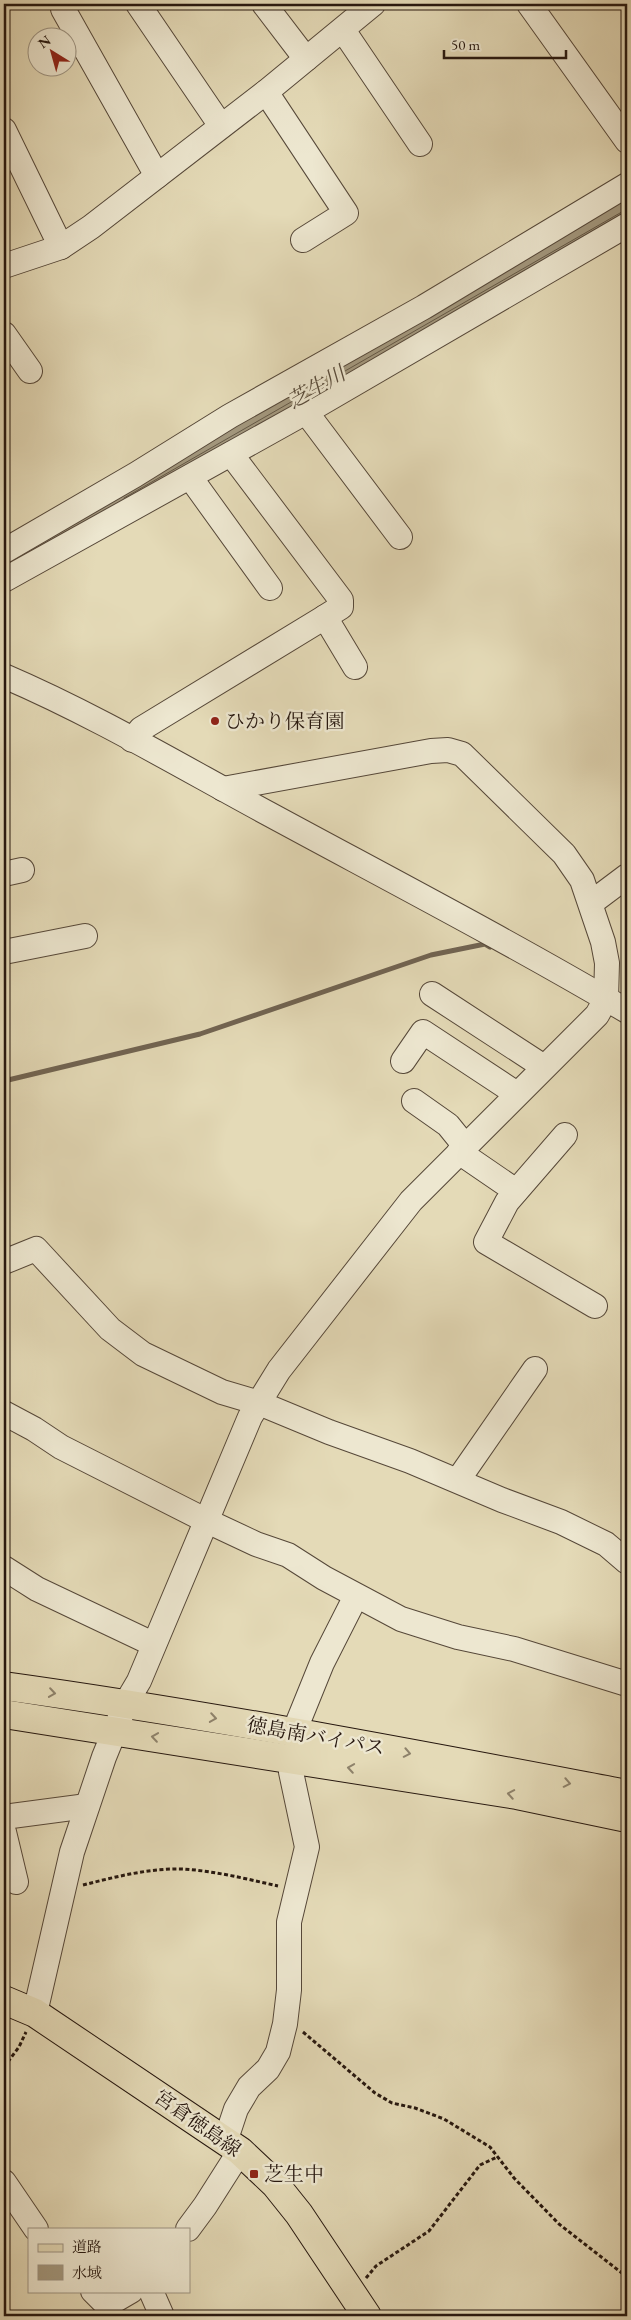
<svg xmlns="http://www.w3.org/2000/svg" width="631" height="2320" font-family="'EB Garamond','Noto Serif JP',serif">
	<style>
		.water { fill: #a3987e; stroke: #716452 }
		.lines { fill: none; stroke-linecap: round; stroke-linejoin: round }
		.shore { stroke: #645846; stroke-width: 1 }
		.stream { stroke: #716452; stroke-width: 5 }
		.minor-casing { stroke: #564839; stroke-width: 26 }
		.major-casing { stroke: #26170f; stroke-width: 30 }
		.highway-casing { stroke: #26170f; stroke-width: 30 }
		.path { stroke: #26170f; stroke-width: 3; stroke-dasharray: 4 2.5; stroke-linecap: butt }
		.minor { stroke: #ede7d0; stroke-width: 24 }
		.major { stroke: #e4dab7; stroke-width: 28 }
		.highway { stroke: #e4dab7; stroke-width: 28 }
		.oneway { stroke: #8e826b }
		.poi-dot { fill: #8f2418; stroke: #ede7d0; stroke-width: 2 }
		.labels { text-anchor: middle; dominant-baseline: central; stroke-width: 5; stroke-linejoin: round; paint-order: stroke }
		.poi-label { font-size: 20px; fill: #26170f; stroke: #ede7d0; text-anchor: start }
		.street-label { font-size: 20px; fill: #26170f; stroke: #ede7d0 }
		.water-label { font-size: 21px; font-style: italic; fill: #584b3b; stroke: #ede7d0 }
	</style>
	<rect width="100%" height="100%" fill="#e4dab7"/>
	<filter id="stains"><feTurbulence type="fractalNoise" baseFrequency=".004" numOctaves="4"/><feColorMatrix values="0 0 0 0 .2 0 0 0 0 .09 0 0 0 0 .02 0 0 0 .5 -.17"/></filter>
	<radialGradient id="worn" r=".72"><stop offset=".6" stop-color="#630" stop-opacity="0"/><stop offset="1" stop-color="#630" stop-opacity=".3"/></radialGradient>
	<polygon class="water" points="627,191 627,212 333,385 4,572 4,554"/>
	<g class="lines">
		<polyline class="shore" points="124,498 627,209"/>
		<polyline class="stream" points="4,1081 200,1034 431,955 485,944 490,947"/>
		<defs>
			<g id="minor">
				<polyline points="138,4 221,126"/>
				<polyline points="264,4 306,59"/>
				<polyline points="529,4 627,141"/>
				<polyline points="63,9 157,176"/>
				<polyline points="343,30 420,144"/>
				<polyline points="266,92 346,213 303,240"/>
				<polyline points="4,130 61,247"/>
				<polyline points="4,266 61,247 91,227 266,92 373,4"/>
				<polyline points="4,334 30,371"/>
				<polyline points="306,412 400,537"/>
				<polyline points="231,454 341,600 341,607 325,617 355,667"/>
				<polyline points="190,477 270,588"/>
				<polyline points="4,551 135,475 230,416 424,307 627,185"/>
				<polyline points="4,580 306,412 627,225"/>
				<path d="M 4,676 C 95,715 182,767 269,814 C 389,879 510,942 627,1011"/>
				<polyline points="132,740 141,729 325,617"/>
				<polyline points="4,874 22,870"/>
				<polyline points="591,903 627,876"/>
				<polyline points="4,952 85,936"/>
				<polyline points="432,994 544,1067"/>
				<polyline points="403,1061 423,1032 517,1094"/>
				<polyline points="414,1101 448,1125 465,1146"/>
				<polyline points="565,1135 507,1202 486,1242 595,1306"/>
				<polyline points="459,1152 516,1191"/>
				<polyline points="4,1262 36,1249 110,1329 143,1354 222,1392 259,1403 329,1432 410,1461 502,1500 561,1522 606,1544 627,1562"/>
				<polyline points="4,1413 34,1429 61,1447 207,1521 256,1544 288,1555 324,1578 401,1619 458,1637 514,1649 627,1684"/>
				<polyline points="458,1480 535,1369"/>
				<polyline points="4,1568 37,1589 153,1644"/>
				<polyline points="294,1732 322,1663 356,1596"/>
				<polyline points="4,1817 87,1806"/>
				<polyline points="4,1832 16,1882"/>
				<polyline points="35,2013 72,1852 104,1757 126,1703 139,1681 250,1417 279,1370 411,1201 597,1015 606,999 607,963 603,942 582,880 564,854 462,754 448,750 431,751 223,789"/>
				<polyline points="226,2139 236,2109 249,2087 268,2069 278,2052 285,2024 289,1990 289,1922 307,1847 291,1772 293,1758"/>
				<polyline points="4,2182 36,2229"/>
				<polyline points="188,2229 205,2206 240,2151"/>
				<polyline points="93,2291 107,2305 131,2291"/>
				<polyline points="151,2291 162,2316"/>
			</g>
			<polyline id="major" points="4,2000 35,2013 240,2151 275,2184 299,2214 367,2316"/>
			<g id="highway">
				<path d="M 4,1686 C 213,1715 420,1755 627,1794"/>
				<polyline points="4,1714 517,1795 627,1818"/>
			</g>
		</defs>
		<use href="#minor" class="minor-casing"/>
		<use href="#major" class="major-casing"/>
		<use href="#highway" class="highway-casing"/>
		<g class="path">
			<path d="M 83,1885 C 115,1877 149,1868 183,1869 C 215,1871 247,1879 278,1886"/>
			<polyline points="303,2032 375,2093 392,2103 415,2108 444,2119 490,2147 514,2178 559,2224 627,2277"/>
			<polyline points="4,2067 19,2047 26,2032"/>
			<polyline points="366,2278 376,2266 429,2231 480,2165 497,2157"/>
		</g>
		<use href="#minor" class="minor"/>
		<use href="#major" class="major"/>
		<use href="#highway" class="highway"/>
	</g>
	<defs><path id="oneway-chevron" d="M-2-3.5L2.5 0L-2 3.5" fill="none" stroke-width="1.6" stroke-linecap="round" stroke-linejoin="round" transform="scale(1.25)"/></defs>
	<g class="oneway">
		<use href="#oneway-chevron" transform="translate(52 1693) rotate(8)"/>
		<use href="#oneway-chevron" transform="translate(213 1718) rotate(9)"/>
		<use href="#oneway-chevron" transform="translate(155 1737) rotate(-172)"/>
		<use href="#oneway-chevron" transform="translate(407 1753) rotate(11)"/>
		<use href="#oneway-chevron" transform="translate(351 1768) rotate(-171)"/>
		<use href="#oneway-chevron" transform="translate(567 1783) rotate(11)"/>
		<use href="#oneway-chevron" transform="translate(511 1794) rotate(-170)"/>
	</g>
	<g class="poi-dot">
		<circle cx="215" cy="721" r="5"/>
		<rect x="249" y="2169" width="10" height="10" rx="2.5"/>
	</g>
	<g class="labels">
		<g class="poi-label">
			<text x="225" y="721">ひかり保育園</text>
			<text x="264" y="2174">芝生中</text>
		</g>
		<g class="street-label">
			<text transform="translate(316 1736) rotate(10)">徳島南バイパス</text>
			<text transform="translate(198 2123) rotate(35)">宮倉徳島線</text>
		</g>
		<g class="water-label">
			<text transform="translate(316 387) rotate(-30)">芝生川</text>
		</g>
	</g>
	<rect width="631" height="2320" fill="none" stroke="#e4dab7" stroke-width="20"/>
	<rect x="5" y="5" width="621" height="2310" fill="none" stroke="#26170f" stroke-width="2.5"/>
	<rect x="10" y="10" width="611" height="2300" fill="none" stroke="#26170f"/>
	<rect x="28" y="2228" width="162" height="65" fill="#ede7d0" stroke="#9d9483"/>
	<rect x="38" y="2244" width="25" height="8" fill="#e4dab7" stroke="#9d9483"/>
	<text x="72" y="2252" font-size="15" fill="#26170f">道路</text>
	<rect x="38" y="2265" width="25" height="15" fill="#a3987e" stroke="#9d9483"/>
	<text x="72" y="2278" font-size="15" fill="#26170f">水域</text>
	<g transform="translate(52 52) rotate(323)"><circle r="24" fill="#ede7d0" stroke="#9d9483"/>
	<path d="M0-4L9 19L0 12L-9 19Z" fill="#8f2418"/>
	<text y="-8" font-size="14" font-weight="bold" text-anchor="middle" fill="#26170f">N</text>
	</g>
	<path d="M444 50v8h122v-8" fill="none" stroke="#26170f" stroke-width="2.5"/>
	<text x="451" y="50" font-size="15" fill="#26170f" stroke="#ede7d0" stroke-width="4" paint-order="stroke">50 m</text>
	<rect width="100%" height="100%" filter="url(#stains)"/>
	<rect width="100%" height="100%" fill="url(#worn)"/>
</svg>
